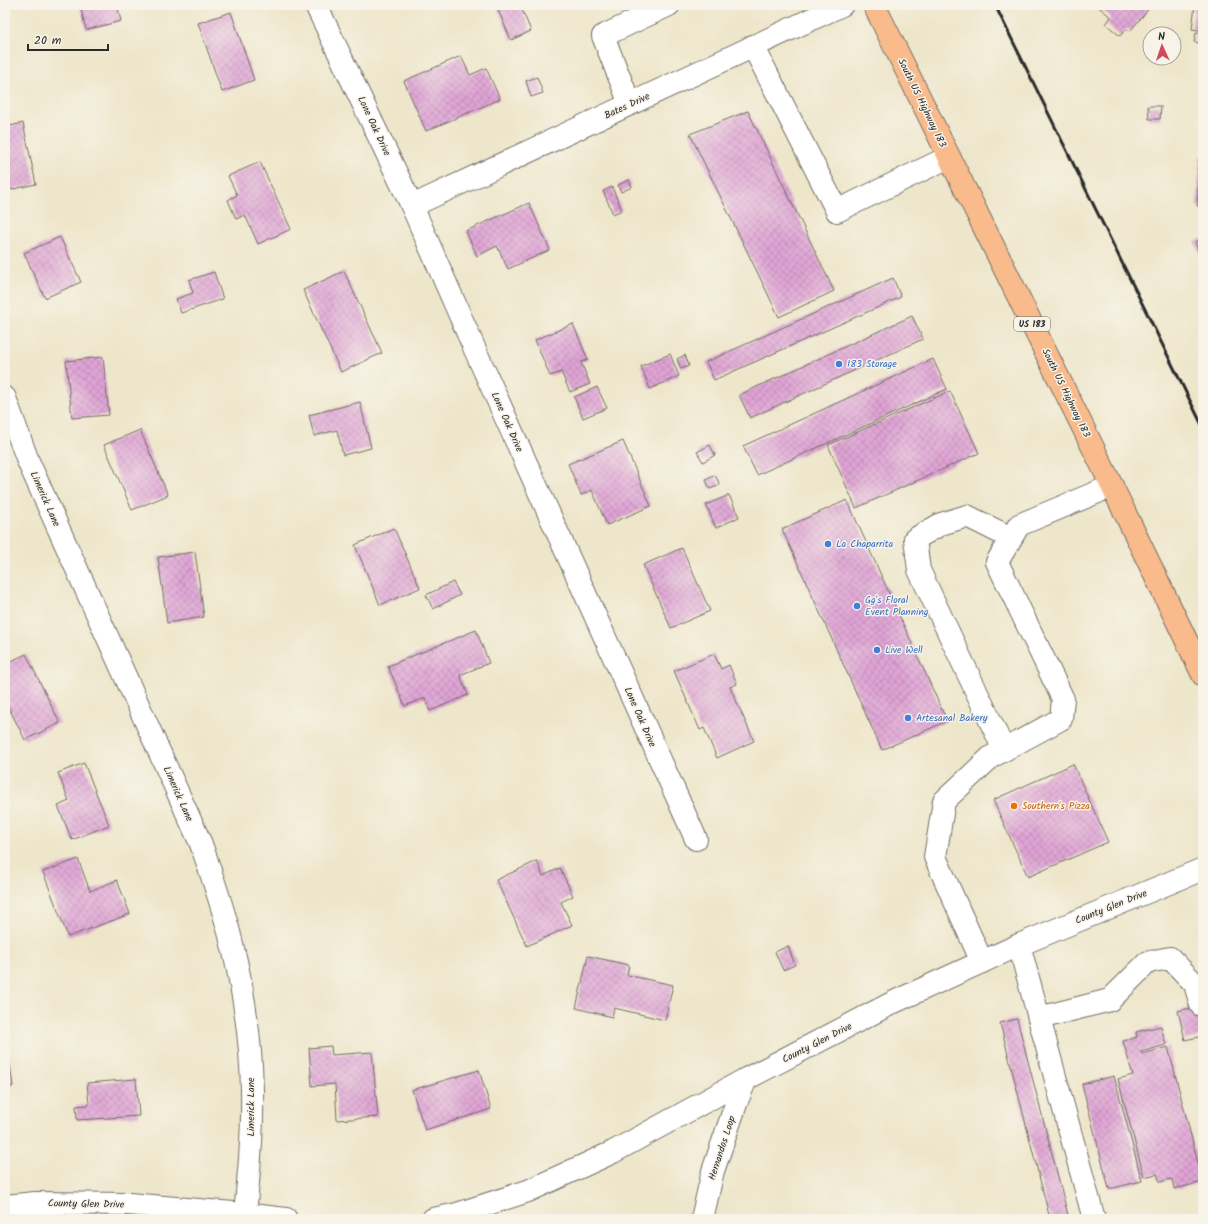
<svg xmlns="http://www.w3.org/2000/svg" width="1208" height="1224" font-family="Kalam,sans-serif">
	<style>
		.building { fill: url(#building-cross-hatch) }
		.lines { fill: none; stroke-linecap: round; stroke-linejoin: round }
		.minor-casing { stroke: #6f6c63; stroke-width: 24 }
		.major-casing { stroke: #6f6c63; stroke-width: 24 }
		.minor { stroke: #fff; stroke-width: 22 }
		.major { stroke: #fabb8c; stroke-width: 22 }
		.rail { stroke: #2b2b2b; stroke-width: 3 }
		.shop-dot { fill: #3f7fe0; stroke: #f7f3e8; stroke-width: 1.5 }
		.food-dot { fill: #e8710a; stroke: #f7f3e8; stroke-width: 1.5 }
		.labels { text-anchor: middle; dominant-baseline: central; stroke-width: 3; stroke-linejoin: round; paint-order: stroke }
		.shield { fill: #f7f3e8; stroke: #686764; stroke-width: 1 }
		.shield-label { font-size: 9px; font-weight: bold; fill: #2b2b2b }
		.street-label { font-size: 10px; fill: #2b2b2b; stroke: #f7f3e8 }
		.shop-label { font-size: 10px; fill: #366cbe; stroke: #f7f3e8; text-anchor: start }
		.food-label { font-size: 10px; fill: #c56008; stroke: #f7f3e8; text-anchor: start }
	</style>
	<defs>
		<pattern id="building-cross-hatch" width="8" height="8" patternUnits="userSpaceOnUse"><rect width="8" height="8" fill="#e0a4d6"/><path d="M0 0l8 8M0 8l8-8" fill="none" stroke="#b686ae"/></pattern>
	</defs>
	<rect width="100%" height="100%" fill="#f7f3e8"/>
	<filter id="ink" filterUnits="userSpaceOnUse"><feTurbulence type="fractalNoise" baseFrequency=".025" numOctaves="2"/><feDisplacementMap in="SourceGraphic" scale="8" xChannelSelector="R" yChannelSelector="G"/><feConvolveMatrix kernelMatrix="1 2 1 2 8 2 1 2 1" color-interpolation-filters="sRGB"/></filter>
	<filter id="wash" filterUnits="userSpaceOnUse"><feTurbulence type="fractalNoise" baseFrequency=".012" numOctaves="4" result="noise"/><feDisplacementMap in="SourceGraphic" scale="16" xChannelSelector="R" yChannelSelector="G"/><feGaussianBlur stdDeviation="0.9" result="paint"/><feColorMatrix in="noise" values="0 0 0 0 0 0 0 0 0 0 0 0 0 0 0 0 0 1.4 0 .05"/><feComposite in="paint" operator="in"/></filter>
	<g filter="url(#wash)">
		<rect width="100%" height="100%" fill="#eee6ca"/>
		<g id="blocks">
			<g class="building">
				<polygon points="80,5 117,5 121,21 86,30"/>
				<polygon points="496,5 520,5 531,31 511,40"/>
				<polygon points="1096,5 1152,5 1130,31 1126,29 1120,36 1106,24 1111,17"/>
				<polygon points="1195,5 1203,5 1203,31 1192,29"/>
				<polygon points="231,12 254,80 222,92 198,23"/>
				<polygon points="1196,33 1203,34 1203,44 1194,42"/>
				<polygon points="461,56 470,75 486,68 500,99 426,131 404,81"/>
				<polygon points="537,77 543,93 531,97 526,81"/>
				<polygon points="1148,106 1161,106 1160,119 1149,119"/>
				<polygon points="748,111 834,291 779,317 690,134"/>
				<polygon points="23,123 36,184 5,191 5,127"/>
				<polygon points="1200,156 1203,156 1203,206 1197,206"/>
				<polygon points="260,162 291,229 258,244 245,215 236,219 228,200 237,195 228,176"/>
				<polygon points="629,180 632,187 621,192 618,185"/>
				<polygon points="612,187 622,210 613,214 603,191"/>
				<polygon points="529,203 550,250 508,269 497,246 477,256 466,231"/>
				<polygon points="60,237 81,282 45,298 24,253"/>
				<polygon points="1203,238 1203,254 1200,255 1195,242"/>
				<polygon points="344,271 382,353 341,372 303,290"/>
				<polygon points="214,272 223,299 181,313 176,299 193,293 189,280"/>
				<polygon points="893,278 901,297 714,380 706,362"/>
				<polygon points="912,316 923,339 750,418 739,395"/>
				<polygon points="573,324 588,360 581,362 590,384 570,392 561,372 550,376 535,340"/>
				<polygon points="670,354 679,376 650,389 641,366"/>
				<polygon points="685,355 689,366 681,369 677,359"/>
				<polygon points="103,357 109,415 72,418 66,361"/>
				<polygon points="933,359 947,389 757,475 743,446"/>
				<polygon points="597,387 607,408 583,418 574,397"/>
				<polygon points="950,391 979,453 856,508 828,445"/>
				<polygon points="360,402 371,448 343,455 337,430 314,436 309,415"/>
				<polygon points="140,430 168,495 132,510 104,445"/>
				<polygon points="623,441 651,506 607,525 592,490 581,495 568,464"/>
				<polygon points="710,445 715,455 703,462 697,452"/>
				<polygon points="715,475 720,485 710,489 706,480"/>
				<polygon points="729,495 739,517 716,528 706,505"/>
				<polygon points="847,500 947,721 882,750 782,529"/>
				<polygon points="394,528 420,588 380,605 355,545"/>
				<polygon points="682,548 710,611 671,628 643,565"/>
				<polygon points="195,552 204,617 167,623 158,557"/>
				<polygon points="453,582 460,595 433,609 426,595"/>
				<polygon points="476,630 489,663 460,675 468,695 430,711 425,698 405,706 388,666"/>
				<polygon points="26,654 60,723 25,740 5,700 5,664"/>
				<polygon points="714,654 721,669 729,665 737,684 730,687 754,741 717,758 704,728 700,730 674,671"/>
				<polygon points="84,763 109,825 72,840 58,806 69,801 58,773"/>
				<polygon points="1073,764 1108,842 1028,877 993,800"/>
				<polygon points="78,859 90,891 117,880 130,914 68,937 43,872"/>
				<polygon points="537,861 543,876 560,868 573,896 561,902 572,925 527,946 496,880"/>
				<polygon points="788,946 795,965 783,970 775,952"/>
				<polygon points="588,956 629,965 627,975 673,985 665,1020 614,1008 612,1017 576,1008"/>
				<polygon points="1203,1005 1203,1036 1185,1040 1178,1011"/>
				<polygon points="1017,1019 1069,1219 1050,1219 1000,1023"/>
				<polygon points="1161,1026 1166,1045 1141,1052 1142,1054 1168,1047 1203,1182 1174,1189 1172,1179 1160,1182 1157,1174 1144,1177 1118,1079 1133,1075 1123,1041 1137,1037 1136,1032"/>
				<polygon points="5,1045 7,1045 13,1086 5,1087"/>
				<polygon points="331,1046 332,1055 372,1052 378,1117 337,1120 335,1084 312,1086 309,1048"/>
				<polygon points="479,1070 491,1109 425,1130 412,1090"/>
				<polygon points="1114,1076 1142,1181 1109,1189 1082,1084"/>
				<polygon points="136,1079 139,1116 77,1120 76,1106 89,1105 87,1083"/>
			</g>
		</g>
	</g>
	<g filter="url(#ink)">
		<use href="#blocks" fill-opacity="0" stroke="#6f6c63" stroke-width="1"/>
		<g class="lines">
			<defs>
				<g id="minor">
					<polyline points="316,5 412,206 480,361 696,839"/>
					<polyline points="753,46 837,211 949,157"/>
					<polyline points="630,104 603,36 669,5"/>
					<polyline points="412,206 842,5"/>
					<path d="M 5,398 L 28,461 L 201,844 C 212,876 223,907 231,940 C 243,987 251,1041 252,1090 C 253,1132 249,1173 245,1214"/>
					<polyline points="1004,750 919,570 915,539 941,524 967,516 1011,538"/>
					<polyline points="1019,945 1094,1219"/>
					<polyline points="982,962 935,857 944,801 991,757 1061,719 1063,699 997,562 1019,525 1112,486"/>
					<polyline points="1039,1018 1110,1000 1148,962 1170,958 1195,984 1201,1005"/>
					<polyline points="5,1206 35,1203 129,1204 245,1214 286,1219"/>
					<polyline points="433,1219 457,1214 528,1191 613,1152 746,1079 894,1002 1019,945 1203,869"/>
					<polyline points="702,1219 713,1171 737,1101 746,1079"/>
				</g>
				<polyline id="major" points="874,5 1112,486 1203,675"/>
			</defs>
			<use href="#minor" class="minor-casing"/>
			<use href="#major" class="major-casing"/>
			<use href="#minor" class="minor"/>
			<use href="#major" class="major"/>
			<polyline class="rail" points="995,5 1203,427"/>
		</g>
	</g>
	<g class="shop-dot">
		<circle cx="839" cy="364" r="4"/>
		<circle cx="828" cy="544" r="4"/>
		<circle cx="857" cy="606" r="4"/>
		<circle cx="877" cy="650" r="4"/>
		<circle cx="908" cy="718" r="4"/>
	</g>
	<circle class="food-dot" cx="1014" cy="806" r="4"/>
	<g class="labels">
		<rect class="shield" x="1014" y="317" width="36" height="14" rx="3"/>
		<g class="shield-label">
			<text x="1032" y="324">US 183</text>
		</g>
		<g class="street-label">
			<text transform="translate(922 103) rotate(64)">South US Highway 183</text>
			<text transform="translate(627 106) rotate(-25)">Bates Drive</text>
			<text transform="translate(374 126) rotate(65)">Lone Oak Drive</text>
			<text transform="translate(1066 393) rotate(64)">South US Highway 183</text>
			<text transform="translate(507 422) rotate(66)">Lone Oak Drive</text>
			<text transform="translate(45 499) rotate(66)">Limerick Lane</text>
			<text transform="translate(640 717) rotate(66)">Lone Oak Drive</text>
			<text transform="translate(178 794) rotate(66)">Limerick Lane</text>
			<text transform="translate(1111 907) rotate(-22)">County Glen Drive</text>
			<text transform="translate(817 1043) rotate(-27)">County Glen Drive</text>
			<text transform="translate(251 1107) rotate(-90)">Limerick Lane</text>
			<text transform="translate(722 1148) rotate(-72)">Hernandos Loop</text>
			<text transform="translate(86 1204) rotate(1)">County Glen Drive</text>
		</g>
		<g class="shop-label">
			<text x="847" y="364">183 Storage</text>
			<text x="836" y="544">La Chaparrita</text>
			<text x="865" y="600">Gg's Floral<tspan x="865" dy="12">Event Planning</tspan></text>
			<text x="885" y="650">Live Well</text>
			<text x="916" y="718">Artesanal Bakery</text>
		</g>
		<g class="food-label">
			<text x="1022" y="806">Southern's Pizza</text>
		</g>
	</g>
	<rect width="1208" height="1224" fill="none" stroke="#f7f3e8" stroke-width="20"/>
	<g transform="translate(1162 46) rotate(357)"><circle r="19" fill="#f7f3e8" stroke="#a5a39c"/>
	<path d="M0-3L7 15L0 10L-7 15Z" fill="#d1495b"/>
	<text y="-6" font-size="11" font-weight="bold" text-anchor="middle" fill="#2b2b2b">N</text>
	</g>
	<path d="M28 44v6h80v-6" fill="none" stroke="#2b2b2b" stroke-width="2"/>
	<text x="34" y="44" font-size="12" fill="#2b2b2b" stroke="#f7f3e8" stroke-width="3" paint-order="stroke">20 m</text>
</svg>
